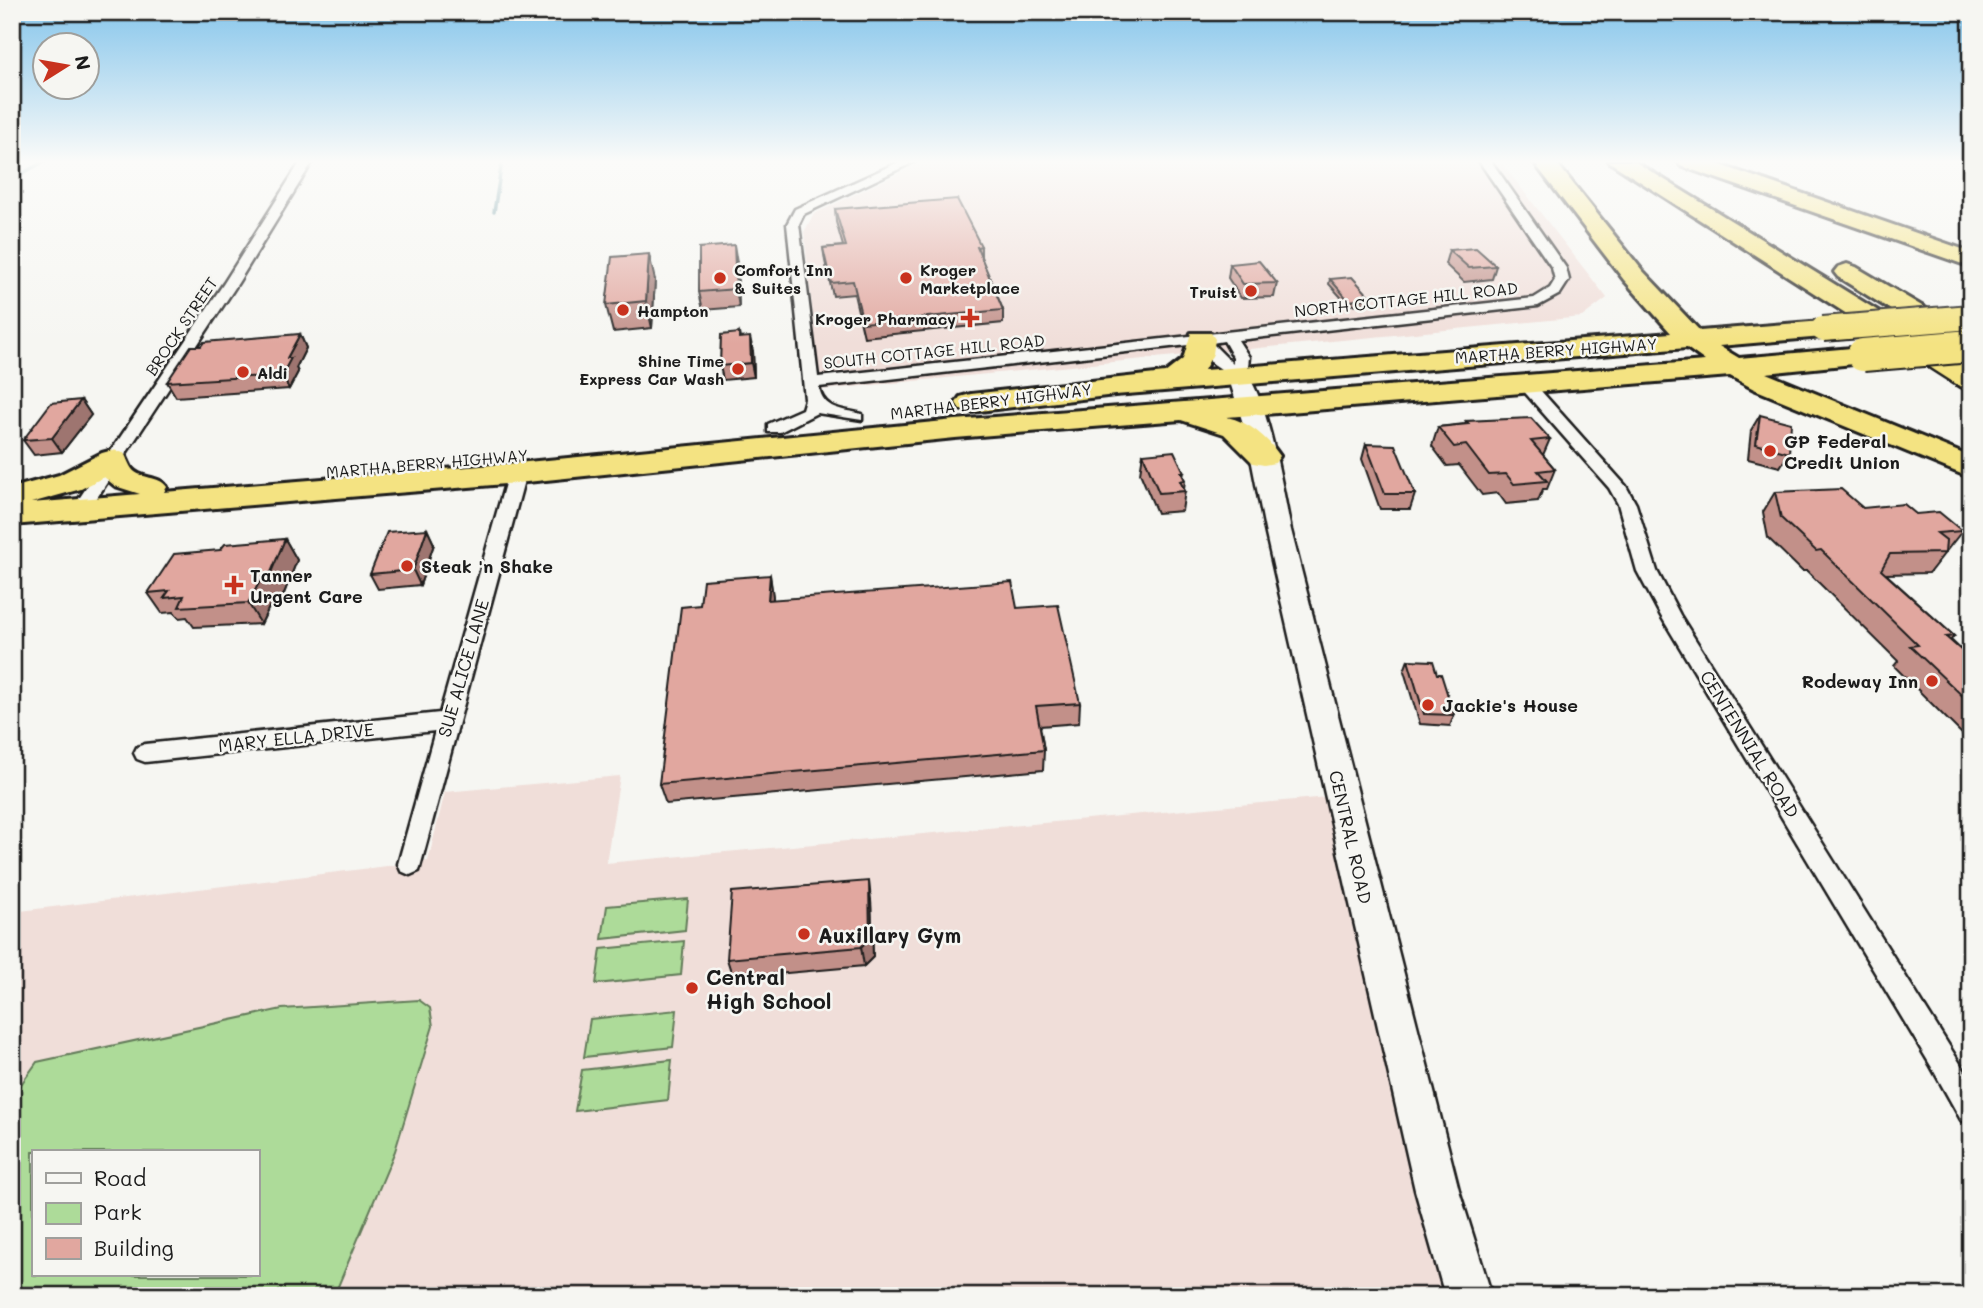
<svg xmlns="http://www.w3.org/2000/svg" width="1983" height="1308" font-family="Mali,sans-serif">
	<style>
		.built { fill: #f0ded9; fill-rule: evenodd }
		.green { fill: #addb99; stroke: #647c5a; stroke-width: 2; fill-rule: evenodd }
		.lines { fill: none; stroke-linecap: round; stroke-linejoin: round }
		.stream { stroke: #62909b; stroke-width: 3.5 }
		.street-casing { stroke: #1c1c1c; stroke-width: 5 }
		.secondary-casing { stroke: #1c1c1c; stroke-width: 5 }
		.highway-casing { stroke: #1c1c1c; stroke-width: 6 }
		.street { fill: #f6f6f2; fill-rule: evenodd }
		.secondary { fill: #f6f6f2; fill-rule: evenodd }
		.highway { fill: #f4e382; fill-rule: evenodd }
		.highway-bridge-far1-casing { stroke: #1c1c1c; stroke-width: 28; stroke-linecap: butt }
		.highway-bridge-casing { stroke: #1c1c1c; stroke-width: 36; stroke-linecap: butt }
		.highway-bridge-far1 { stroke: #f4e382; stroke-width: 24 }
		.highway-bridge { stroke: #f4e382; stroke-width: 32 }
		.wall { fill: #c29089; stroke: #1c1c1c; stroke-width: 2 }
		.shaded-wall { fill: #9e756f; stroke: #1c1c1c; stroke-width: 2 }
		.building { fill: #e1a79f; stroke: #1c1c1c; stroke-width: 2 }
		.poi-dot { fill: #c8321e; stroke: #f6f6f2; stroke-width: 2.5 }
		.labels { text-anchor: middle; dominant-baseline: central; stroke-width: 5; stroke-linejoin: round; paint-order: stroke }
		.far-poi-label { font-size: 16px; font-weight: bold; fill: #1c1c1c; stroke: #f6f6f2; text-anchor: start }
		.far-street-label { font-size: 16px; fill: #1c1c1c; stroke: #f6f6f2 }
		.poi-label { font-size: 18px; font-weight: bold; fill: #1c1c1c; stroke: #f6f6f2; text-anchor: start }
		.street-label { font-size: 18px; fill: #1c1c1c; stroke: #f6f6f2 }
		.near-poi-label { font-size: 21px; font-weight: bold; fill: #1c1c1c; stroke: #f6f6f2; text-anchor: start }
	</style>
	<rect width="100%" height="100%" fill="#f6f6f2"/>
	<filter id="ink" filterUnits="userSpaceOnUse"><feTurbulence type="fractalNoise" baseFrequency=".0143" numOctaves="2"/><feDisplacementMap in="SourceGraphic" scale="14" xChannelSelector="R" yChannelSelector="G"/><feConvolveMatrix kernelMatrix="1 2 1 2 8 2 1 2 1" color-interpolation-filters="sRGB"/></filter>
	<g filter="url(#ink)">
		<g class="built">
			<polygon points="924,161 1500,161 1607,298 1582,317 821,390 804,232 814,214"/>
			<path d="M 620,776 L 606,863 L 1327,797 L 1449,1296 L 12,1296 L 12,912 L 428,861 L 445,792 ZM 33,1152 L 257,1152 L 257,1275 L 33,1275 Z"/>
		</g>
		<g class="green">
			<polygon points="688,899 685,930 602,939 607,906"/>
			<polygon points="684,941 681,975 596,984 601,949"/>
			<path d="M 419,1000 L 430,1008 L 433,1026 L 395,1151 L 334,1296 L 12,1296 L 12,1097 L 37,1062 L 282,1009 ZM 257,1152 L 257,1275 L 33,1275 L 33,1152 Z"/>
			<polygon points="677,1010 673,1047 584,1057 590,1019"/>
			<polygon points="672,1060 668,1100 575,1111 582,1070"/>
		</g>
		<g class="lines">
			<g class="stream">
				<polyline points="12,179 45,161"/>
				<polyline points="494,212 502,161"/>
			</g>
			<defs>
				<g id="street">
					<polygon points="301,161 313,161 238,283 87,513 75,513 72,509 224,283"/>
					<path d="M 901,161 L 916,161 L 804,214 L 799,224 L 818,377 L 1534,298 L 1550,288 L 1555,280 L 1552,268 L 1479,161 L 1491,161 L 1566,268 L 1569,280 L 1560,294 L 1538,306 L 1238,340 L 1249,357 L 1247,376 L 1239,381 L 1212,363 L 1197,344 L 819,387 C 823,410 842,409 862,414 L 862,420 L 817,413 L 780,432 L 768,432 L 768,424 L 802,409 L 805,399 L 787,224 L 795,209 ZM 1224,341 L 1233,357 L 1233,364 L 1212,343 Z"/>
					<polygon points="1527,380 1533,382 1626,486 1636,504 1657,571 1680,615 1971,1081 1971,1125 1961,1120 1931,1066 1661,616 1637,571 1618,504 1609,488 1521,388 1521,382"/>
					<polygon points="517,468 526,473 419,871 410,875 401,871 398,864 435,731 145,762 137,759 134,753 137,747 145,744 440,713 508,473"/>
				</g>
				<path id="secondary" d="M 1239,369 C 1265,376 1285,502 1291,530 L 1459,1190 L 1492,1296 L 1445,1296 L 1415,1190 L 1265,530 L 1246,433 L 1228,376 Z"/>
				<g id="highway">
					<path d="M 1533,161 L 1555,161 L 1642,270 L 1700,331 L 1823,321 L 1833,323 L 1837,329 L 1833,335 L 1823,337 L 1719,346 L 1739,358 L 1863,347 L 1873,349 L 1877,355 L 1873,361 L 1863,363 L 1766,373 L 1971,457 L 1971,478 L 1754,389 L 1730,376 L 1227,417 C 1249,422 1267,437 1280,456 L 1275,463 L 1264,465 L 1253,463 L 1224,434 L 1181,420 L 955,438 L 517,483 L 12,525 L 12,488 L 59,475 L 102,453 L 113,450 L 124,453 C 127,458 129,465 132,469 C 141,480 159,475 167,487 L 164,492 L 517,463 L 955,420 L 1705,361 L 1687,348 L 1115,395 L 971,412 L 960,409 L 956,403 L 960,397 L 971,394 L 1165,373 L 1183,359 L 1191,333 L 1211,333 L 1215,339 L 1213,354 L 1204,370 L 1671,333 L 1624,280 ZM 104,477 L 115,486 L 140,494 L 31,503 L 81,489 Z"/>
					<polygon points="1608,161 1634,161 1971,368 1971,390 1961,387"/>
					<polygon points="1678,161 1709,161 1971,252 1971,267 1681,166"/>
					<polygon points="1847,264 1856,267 1964,331 1968,337 1964,343 1944,343 1838,277 1834,272 1838,267"/>
				</g>
			</defs>
			<use href="#street" class="street-casing"/>
			<use href="#secondary" class="secondary-casing"/>
			<use href="#highway" class="highway-casing"/>
			<use href="#street" class="street"/>
			<use href="#secondary" class="secondary"/>
			<use href="#highway" class="highway"/>
			<defs>
				<g id="highway-bridge-far1">
					<polyline points="1823,329 1971,317"/>
					<polyline points="1965,347 1971,346"/>
				</g>
				<polyline id="highway-bridge" points="1863,355 1971,346"/>
			</defs>
			<use href="#highway-bridge-far1" class="highway-bridge-far1-casing"/>
			<use href="#highway-bridge" class="highway-bridge-casing"/>
			<use href="#highway-bridge-far1" class="highway-bridge-far1"/>
			<use href="#highway-bridge" class="highway-bridge"/>
		</g>
		<g class="wall">
			<polygon points="835,209 981,246 981,258 1003,310 1003,323 864,337 854,294 833,296 825,261 823,248 843,246 836,222"/>
			<polygon points="1449,250 1496,266 1492,279 1464,282 1445,264"/>
			<polygon points="737,263 739,307 703,310 699,292"/>
			<polygon points="1230,264 1277,283 1274,297 1241,298 1228,278"/>
			<polygon points="1330,279 1371,298 1370,303 1348,305 1329,284"/>
			<polygon points="655,280 652,328 613,332 606,305"/>
			<polygon points="739,333 740,338 753,351 754,377 723,380 720,366"/>
			<polygon points="300,334 306,348 296,368 298,372 289,389 176,397 167,382"/>
			<polygon points="81,400 91,415 62,452 34,455 23,440"/>
			<polygon points="1760,415 1789,453 1780,467 1748,459 1751,430"/>
			<polygon points="1466,421 1550,439 1543,455 1555,469 1547,489 1543,489 1538,501 1506,504 1498,493 1482,495 1459,465 1447,466 1432,446 1438,427 1465,424"/>
			<polygon points="1366,444 1415,494 1410,509 1380,509 1362,459"/>
			<polygon points="1143,454 1184,472 1183,477 1185,480 1184,489 1185,491 1182,511 1157,513 1140,473"/>
			<polygon points="1775,492 1863,508 1916,514 1962,531 1929,573 1886,574 1954,636 1951,640 1971,659 1971,743 1894,666 1898,661 1807,571 1802,571 1768,538 1763,512"/>
			<polygon points="427,529 434,544 420,585 378,589 370,574"/>
			<polygon points="285,539 297,560 283,596 274,597 261,624 194,627 187,617 179,618 174,612 162,613 148,593 220,550"/>
			<polygon points="770,575 773,600 1017,608 1080,703 1079,723 1040,726 1044,750 1043,770 666,804 659,784"/>
			<polygon points="1408,660 1437,674 1454,715 1450,726 1420,724 1404,671"/>
			<polygon points="871,900 873,957 864,966 733,978 727,959"/>
		</g>
		<g class="shaded-wall">
			<polygon points="734,245 737,263 739,307 736,289"/>
			<polygon points="649,254 655,280 652,328 646,301"/>
			<polygon points="1371,298 1370,303 1348,305 1349,301"/>
			<polygon points="300,334 306,348 296,368 298,372 289,389 282,375 287,358"/>
			<polygon points="750,337 753,351 754,377 751,363"/>
			<polygon points="81,400 91,415 62,452 52,438"/>
			<polygon points="427,529 434,544 420,585 413,570"/>
			<polygon points="285,539 297,560 283,596 274,597 261,624 248,603 262,577"/>
			<polygon points="770,575 773,596 772,620 768,600"/>
			<polygon points="869,881 871,900 873,957 864,966 861,947"/>
		</g>
		<g class="building">
			<polygon points="957,199 981,246 977,247 1003,310 863,323 853,281 831,283 823,248 846,246 835,209"/>
			<polygon points="734,245 736,289 699,292 699,248"/>
			<polygon points="1476,248 1496,266 1469,268 1449,250"/>
			<polygon points="649,254 646,301 606,305 612,257"/>
			<polygon points="1259,261 1277,283 1243,284 1230,264"/>
			<polygon points="1352,277 1371,298 1349,301 1330,279"/>
			<polygon points="739,333 739,338 750,337 751,363 720,366 721,335"/>
			<polygon points="300,334 287,358 291,358 282,375 167,382 191,346 201,346 204,342"/>
			<polygon points="81,400 52,438 23,440 51,403"/>
			<polygon points="1760,415 1791,423 1789,453 1756,444"/>
			<polygon points="1531,418 1550,439 1531,441 1555,469 1538,471 1547,481 1514,484 1506,474 1489,475 1466,445 1454,447 1438,427 1469,424 1466,421"/>
			<polygon points="1366,444 1395,445 1415,494 1385,494"/>
			<polygon points="1174,451 1184,472 1181,472 1185,480 1180,481 1185,491 1159,493 1143,454"/>
			<polygon points="1841,489 1863,508 1904,504 1916,514 1939,512 1962,531 1937,533 1946,540 1945,553 1890,554 1881,570 1954,636 1946,637 1971,659 1971,704 1910,646 1918,645 1821,550 1816,551 1781,518 1775,492"/>
			<polygon points="427,529 413,570 370,574 387,532"/>
			<polygon points="285,539 270,575 262,577 248,603 179,607 184,596 164,598 169,591 148,593 174,554 220,550 225,544"/>
			<polygon points="770,575 768,600 1012,582 1017,608 1058,605 1080,703 1036,706 1044,750 659,784 681,607 700,605 703,580"/>
			<polygon points="1408,660 1433,661 1437,674 1441,674 1454,715 1424,714"/>
			<polygon points="869,881 870,938 861,947 727,959 732,892"/>
		</g>
	</g>
	<linearGradient id="sky" x2="0" y2="1"><stop stop-color="#85c5eb"/><stop offset="0.47" stop-color="#fbfbf9"/><stop offset="1" stop-color="#fbfbf9" stop-opacity="0"/></linearGradient>
	<rect width="1983" height="344" fill="url(#sky)"/>
	<g class="poi-dot">
		<circle cx="720" cy="278" r="7"/>
		<circle cx="906" cy="278" r="7"/>
		<circle cx="1251" cy="291" r="7"/>
		<circle cx="623" cy="310" r="7"/>
		<path d="M966.5 307.5h7v7h7v7h-7v7h-7v-7h-7v-7h7z"/>
		<circle cx="738" cy="369" r="7"/>
		<circle cx="243" cy="372" r="7"/>
		<circle cx="1770" cy="451" r="7"/>
		<circle cx="407" cy="566" r="7"/>
		<path d="M230.5 574.5h7v7h7v7h-7v7h-7v-7h-7v-7h7z"/>
		<circle cx="1932" cy="681" r="7"/>
		<circle cx="1428" cy="705" r="7"/>
		<circle cx="804" cy="934" r="7"/>
		<circle cx="692" cy="988" r="7"/>
	</g>
	<g class="labels">
		<g class="far-poi-label">
			<text x="734" y="269">Comfort Inn<tspan x="734" dy="18">&amp; Suites</tspan></text>
			<text x="920" y="269">Kroger<tspan x="920" dy="18">Marketplace</tspan></text>
			<text x="1237" y="291" text-anchor="end">Truist</text>
			<text x="637" y="310">Hampton</text>
			<text x="956" y="318" text-anchor="end">Kroger Pharmacy</text>
			<text x="724" y="360" text-anchor="end">Shine Time<tspan x="724" dy="18">Express Car Wash</tspan></text>
			<text x="257" y="372">Aldi</text>
		</g>
		<g class="far-street-label">
			<text transform="translate(1406 299) rotate(-6)">NORTH COTTAGE HILL ROAD</text>
			<text transform="translate(181 326) rotate(-56)">BROCK STREET</text>
			<text transform="translate(1556 350) rotate(-4)">MARTHA BERRY HIGHWAY</text>
			<text transform="translate(934 351) rotate(-6)">SOUTH COTTAGE HILL ROAD</text>
			<text transform="translate(991 401) rotate(-7)">MARTHA BERRY HIGHWAY</text>
			<text transform="translate(427 463) rotate(-5)">MARTHA BERRY HIGHWAY</text>
		</g>
		<g class="poi-label">
			<text x="1784" y="441">GP Federal<tspan x="1784" dy="21">Credit Union</tspan></text>
			<text x="421" y="566">Steak 'n Shake</text>
			<text x="250" y="575">Tanner<tspan x="250" dy="21">Urgent Care</tspan></text>
			<text x="1918" y="681" text-anchor="end">Rodeway Inn</text>
			<text x="1442" y="705">Jackie's House</text>
		</g>
		<g class="street-label">
			<text transform="translate(463 668) rotate(-74)">SUE ALICE LANE</text>
			<text transform="translate(296 737) rotate(-6)">MARY ELLA DRIVE</text>
			<text transform="translate(1750 744) rotate(58)">CENTENNIAL ROAD</text>
			<text transform="translate(1351 837) rotate(77)">CENTRAL ROAD</text>
		</g>
		<g class="near-poi-label">
			<text x="818" y="934">Auxillary Gym</text>
			<text x="706" y="976">Central<tspan x="706" dy="24">High School</tspan></text>
		</g>
	</g>
	<rect width="1983" height="1308" fill="none" stroke="#f6f6f2" stroke-width="42"/>
	<rect x="21" y="21" width="1941" height="1266" fill="none" stroke="#1c1c1c" stroke-width="2.5" filter="url(#ink)"/>
	<rect x="32" y="1150" width="228" height="126" fill="#f6f6f2" stroke="#9f9f9c" stroke-width="2"/>
	<rect x="46" y="1173" width="35" height="10" fill="#f6f6f2" stroke="#9f9f9c" stroke-width="2"/>
	<text x="94" y="1186" font-size="21" fill="#1c1c1c">Road</text>
	<rect x="46" y="1203" width="35" height="21" fill="#addb99" stroke="#9f9f9c" stroke-width="2"/>
	<text x="94" y="1220" font-size="21" fill="#1c1c1c">Park</text>
	<rect x="46" y="1238" width="35" height="21" fill="#e1a79f" stroke="#9f9f9c" stroke-width="2"/>
	<text x="94" y="1256" font-size="21" fill="#1c1c1c">Building</text>
	<g transform="translate(66 66) rotate(79)"><circle r="33" fill="#f6f6f2" stroke="#9f9f9c" stroke-width="2"/>
	<path d="M0-5L12 26L0 18L-12 26Z" fill="#c8321e"/>
	<text y="-10" font-size="19" font-weight="bold" text-anchor="middle" fill="#1c1c1c">N</text>
	</g>
</svg>
